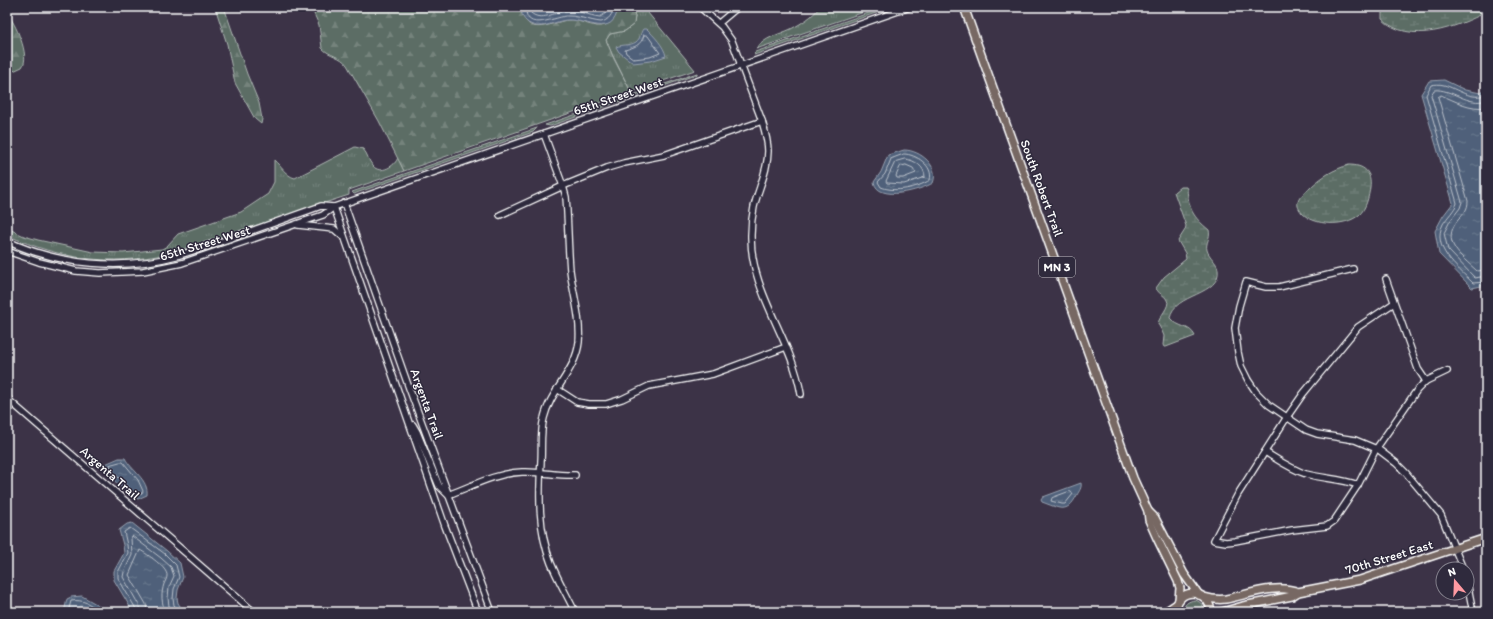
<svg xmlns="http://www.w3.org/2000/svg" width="1493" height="619" font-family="Itim,sans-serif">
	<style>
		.grass { fill: url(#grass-tufts); stroke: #adb6b2 }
		.forest { fill: url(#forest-firs); stroke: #adb6b2 }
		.wetland { fill: url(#wetland-marsh); stroke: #adb6b2 }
		.water { fill: url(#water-ripples); stroke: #96a0af }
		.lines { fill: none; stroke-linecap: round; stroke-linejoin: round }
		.shore { stroke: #b9c0ca; stroke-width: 1 }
		.minor-casing { stroke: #fff; stroke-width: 8 }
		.major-casing { stroke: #fff; stroke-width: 10 }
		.minor { stroke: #2f2a3d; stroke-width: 5.5 }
		.major { stroke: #776864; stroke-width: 7 }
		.labels { text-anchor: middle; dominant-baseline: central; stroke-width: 3; stroke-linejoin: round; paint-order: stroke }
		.shield { fill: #2f2a3d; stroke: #c1bfc5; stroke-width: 1 }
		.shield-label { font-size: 12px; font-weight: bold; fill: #fff }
		.street-label { font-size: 13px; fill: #fff; stroke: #2f2a3d }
	</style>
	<defs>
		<pattern id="grass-tufts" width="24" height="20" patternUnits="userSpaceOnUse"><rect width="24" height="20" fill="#5b6d65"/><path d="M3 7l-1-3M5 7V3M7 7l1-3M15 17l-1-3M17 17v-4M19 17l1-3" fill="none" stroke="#74837c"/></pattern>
		<pattern id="forest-firs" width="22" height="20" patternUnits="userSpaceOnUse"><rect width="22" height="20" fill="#5b6d65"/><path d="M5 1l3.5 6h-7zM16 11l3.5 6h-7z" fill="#74837c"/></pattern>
		<pattern id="wetland-marsh" width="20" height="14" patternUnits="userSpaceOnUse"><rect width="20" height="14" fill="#5b6d65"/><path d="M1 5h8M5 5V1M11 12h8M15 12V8" fill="none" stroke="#74837c"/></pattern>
		<pattern id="water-ripples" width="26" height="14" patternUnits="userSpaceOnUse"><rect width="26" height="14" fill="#50617a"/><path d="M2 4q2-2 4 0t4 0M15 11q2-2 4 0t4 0" fill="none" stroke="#6a798e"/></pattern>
	</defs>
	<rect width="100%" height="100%" fill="#3c3347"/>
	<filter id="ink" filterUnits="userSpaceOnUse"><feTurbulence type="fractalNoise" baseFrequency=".025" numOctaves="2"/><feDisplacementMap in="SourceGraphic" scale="8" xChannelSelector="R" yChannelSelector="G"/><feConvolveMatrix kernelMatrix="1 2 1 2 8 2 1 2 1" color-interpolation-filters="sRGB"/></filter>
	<g filter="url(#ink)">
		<g class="grass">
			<polygon points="632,7 643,7 695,70 631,92 612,54 606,40 610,34 625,31 634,24 635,16"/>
			<path d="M 820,7 L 871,7 L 870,10 L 756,49 C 765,37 778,35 791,29 C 802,23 812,17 820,7 Z"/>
			<polygon points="886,7 893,7 754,55 755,52"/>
			<polygon points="697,73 698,74 550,126 545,125"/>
			<polygon points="537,128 533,132 359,192 354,194 352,192"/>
			<path d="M 355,147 L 363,149 C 368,154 368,161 373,166 C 380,175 396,166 398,157 L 404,171 L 349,190 L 349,195 L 168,254 C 108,266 63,260 7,235 L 7,228 L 24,236 L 38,240 L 93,252 L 123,253 L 162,249 L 167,246 L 178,234 L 241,212 L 268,194 L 274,182 L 274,160 C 281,166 286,176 295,178 Z"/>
			<path d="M 1195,600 C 1201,602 1205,606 1204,612 L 1184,612 C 1183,604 1188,601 1195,600 Z"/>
		</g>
		<g class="forest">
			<polygon points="215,7 224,7 247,74 259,103 262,119 261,124 255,119 235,83 227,44"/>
			<path d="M 311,7 L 522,7 C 521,11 523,15 525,19 C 533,35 556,21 568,20 C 582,19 599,33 612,21 C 615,17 617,12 618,7 L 632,7 L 635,16 L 634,24 L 625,31 L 610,34 L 606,40 L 614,59 L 631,92 L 404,171 L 379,121 L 347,65 C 341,56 329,56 322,48 L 319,25 Z"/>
			<path d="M 7,13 C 15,23 31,56 22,67 L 7,74 Z"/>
		</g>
		<g class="wetland">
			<path d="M 1382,7 L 1486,7 L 1486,12 C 1458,27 1409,46 1382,19 Z"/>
			<path d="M 1349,165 C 1364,165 1372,172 1370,187 C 1369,196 1366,209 1359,215 C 1345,227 1314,226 1302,213 C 1299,209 1297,206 1298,202 C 1299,196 1306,192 1310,188 C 1321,177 1334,169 1349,165 Z"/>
			<path d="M 1180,187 L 1186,187 L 1187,189 C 1189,209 1192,216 1209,230 C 1211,238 1205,243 1207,250 C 1209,257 1217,262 1218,269 C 1222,296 1173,293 1170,318 C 1178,328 1190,325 1195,336 L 1166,347 L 1164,347 L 1163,345 L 1164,336 L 1162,331 L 1158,324 C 1159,316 1171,306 1167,300 C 1164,294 1158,294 1156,288 L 1164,277 L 1186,259 L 1185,253 L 1178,241 L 1185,230 L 1186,226 L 1174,192 Z"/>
		</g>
		<g class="water">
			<path d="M 522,7 L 618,7 L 618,8 C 613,39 586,19 568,20 C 555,20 539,33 526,21 C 522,17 521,13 522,7 Z"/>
			<path d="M 643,29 L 647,29 C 654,36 664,46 666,56 L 651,61 L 633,63 L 619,52 L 616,47 C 623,44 630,46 636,42 C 641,38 640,33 643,29 Z"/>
			<polygon points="1444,80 1465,90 1481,93 1486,90 1486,285 1472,288 1439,254 1435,231 1443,216 1453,203 1421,94 1429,81"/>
			<path d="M 904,150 C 920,150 940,166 933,183 C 921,190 878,203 874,182 L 881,172 L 888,155 Z"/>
			<path d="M 119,458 L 125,458 C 131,470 149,480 147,495 L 138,499 C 124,492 110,478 103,465 Z"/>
			<path d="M 1081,483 C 1082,488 1079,491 1077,495 C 1067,515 1059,508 1042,502 L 1041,500 L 1043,497 Z"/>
			<polygon points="132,523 167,551 180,563 183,577 178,590 177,598 178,603 184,612 133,612 114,580 114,571 124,553 123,545 119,530 127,524"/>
			<polygon points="82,596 98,605 106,612 64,612 67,599 71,597"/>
		</g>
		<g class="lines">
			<g class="shore">
				<path d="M 526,7 C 524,35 557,15 569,16 C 580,16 590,21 601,22 C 608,21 613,14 614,7"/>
				<path d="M 531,7 L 531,13 C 541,22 555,12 565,11 C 577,9 589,16 600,17 L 606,13 L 609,7"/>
				<path d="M 644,35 L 646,35 L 648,36 L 660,53 L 650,57 L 634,59 L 626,53 L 625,50 C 634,47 641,46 644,35 Z"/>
				<path d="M 1486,94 C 1473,102 1456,88 1444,85 C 1440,84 1435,84 1431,85 L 1426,95 L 1457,203 C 1455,210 1447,217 1443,224 C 1431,248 1457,267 1473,283 L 1486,282"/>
				<path d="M 1486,100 C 1469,107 1451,88 1434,90 L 1431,95 L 1462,202 L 1460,208 L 1450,221 L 1444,233 L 1448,250 L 1475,278 L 1486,276"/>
				<path d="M 1486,107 C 1471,110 1455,101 1441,95 L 1438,97 L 1468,201 C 1468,209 1464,214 1458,220 C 1440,242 1461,256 1477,271 L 1486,270"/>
				<path d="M 904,154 C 916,154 934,166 930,180 C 917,188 896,193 881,187 L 878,182 L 885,174 L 891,159 Z"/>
				<path d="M 905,159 C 915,160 925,167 925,177 L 904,184 L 887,183 L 886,181 L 895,162 Z"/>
				<polygon points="906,165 913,168 916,173 903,178 897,178 896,176 900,167"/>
				<polygon points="120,462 123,462 138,480 143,491 142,493 138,494 133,492 111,470 110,465"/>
				<polygon points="1071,491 1073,494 1065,504 1062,504 1051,501 1052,498"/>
				<path d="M 68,612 L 71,601 C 83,599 91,604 100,612"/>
				<polyline points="136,612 136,609 118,578 118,572 128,553 127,545 124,532 130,528 165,554 176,565 179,577 174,589 173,599 174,605 179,612"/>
				<polyline points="141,612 140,607 123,577 124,572 132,555 131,538 132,536 161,558 171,567 174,576 169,587 168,598 169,606 173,612"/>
				<path d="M 147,612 L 146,604 L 129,575 L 140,550 C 147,554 168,568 167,576 C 167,578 165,582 164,584 C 161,593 161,604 166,612"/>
			</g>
			<defs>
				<g id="minor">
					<polyline points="700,7 722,27 732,41 762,121"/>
					<polyline points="719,23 738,7"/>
					<path d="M 544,134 L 563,186 L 566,197 C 568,221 568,246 570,270 C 573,294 581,317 579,342 C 576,371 550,391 544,418 C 540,432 542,447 541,461 C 539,495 538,530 551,563 C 558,580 567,595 575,612"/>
					<polyline points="344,203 409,388 492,612"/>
					<polyline points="334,207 445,526 478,612"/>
					<path d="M 500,215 L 563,186 L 607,168 L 624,163 L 664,155 L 762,121 C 765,131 768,141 768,151 C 768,171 758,189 754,207 C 752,216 751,225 751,235 C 750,292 792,339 801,394"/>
					<polyline points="298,225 334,229 342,236"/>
					<path d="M 7,241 C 59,265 121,271 176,256 C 197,250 217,243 237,236 C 265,226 293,216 321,206 L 334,207"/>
					<polyline points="7,251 39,262 76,271 100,273 143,271 182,263 323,215 334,207 910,7"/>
					<polyline points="1353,269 1279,287 1266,287 1246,282 1239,306 1235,328 1238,352 1241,366 1248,380 1256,392 1269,405 1306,430 1317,434 1355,440 1379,450 1396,463 1406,473 1441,515 1463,569"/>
					<polyline points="1386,279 1418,369 1426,381"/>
					<polyline points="1394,303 1358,327 1303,394 1287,417 1238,494 1214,540 1226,542 1235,541 1292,530 1327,526 1334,521 1358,485 1376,449 1417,390 1426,381 1447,371"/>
					<polyline points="557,389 577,402 589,404 606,404 622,399 649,386 713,374 786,347"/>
					<polyline points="7,397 11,402 254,612"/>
					<path d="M 413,425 L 417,432 L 439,486 L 448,495 C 472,486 496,473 522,472 C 540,471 557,476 575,475"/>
					<path d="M 1265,452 C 1278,460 1291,469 1306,474 C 1324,479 1340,478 1358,485"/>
					<polyline points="1467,582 1473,612"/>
				</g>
				<g id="major">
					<polyline points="964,7 1133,478 1148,511 1149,520 1157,538 1178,581 1180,588 1179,599"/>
					<polyline points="1148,511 1155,518 1184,574 1199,595"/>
					<path d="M 1204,597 C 1211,599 1219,600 1226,599 C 1247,595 1277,583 1298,592"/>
					<polyline points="1165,612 1177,604"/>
					<path d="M 1176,612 C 1175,587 1209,587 1211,612"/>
					<polyline points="1222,612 1243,606 1292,596 1298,592 1360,580 1486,538"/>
				</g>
			</defs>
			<use href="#minor" class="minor-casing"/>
			<use href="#major" class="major-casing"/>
			<use href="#minor" class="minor"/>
			<use href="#major" class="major"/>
		</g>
	</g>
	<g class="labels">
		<rect class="shield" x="1039" y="257" width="36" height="20" rx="3"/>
		<g class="shield-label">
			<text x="1057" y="267">MN 3</text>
		</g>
		<g class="street-label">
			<text transform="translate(618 96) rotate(-19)">65th Street West</text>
			<text transform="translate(1042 188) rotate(70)">South Robert Trail</text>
			<text transform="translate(205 243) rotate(-17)">65th Street West</text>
			<text transform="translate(427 404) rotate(70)">Argenta Trail</text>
			<text transform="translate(110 473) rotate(41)">Argenta Trail</text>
			<text transform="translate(1389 557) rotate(-17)">70th Street East</text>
		</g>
	</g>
	<rect width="1493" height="619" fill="none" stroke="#2f2a3d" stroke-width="24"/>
	<rect x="12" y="12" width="1469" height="595" fill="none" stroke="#fff" stroke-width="1.5" filter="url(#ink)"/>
	<g transform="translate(1455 581) rotate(341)"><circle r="19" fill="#2f2a3d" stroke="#827f8b"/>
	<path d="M0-3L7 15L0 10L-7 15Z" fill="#ff9aa2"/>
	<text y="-6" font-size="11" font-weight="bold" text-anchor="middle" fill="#ffffff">N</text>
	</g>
</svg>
